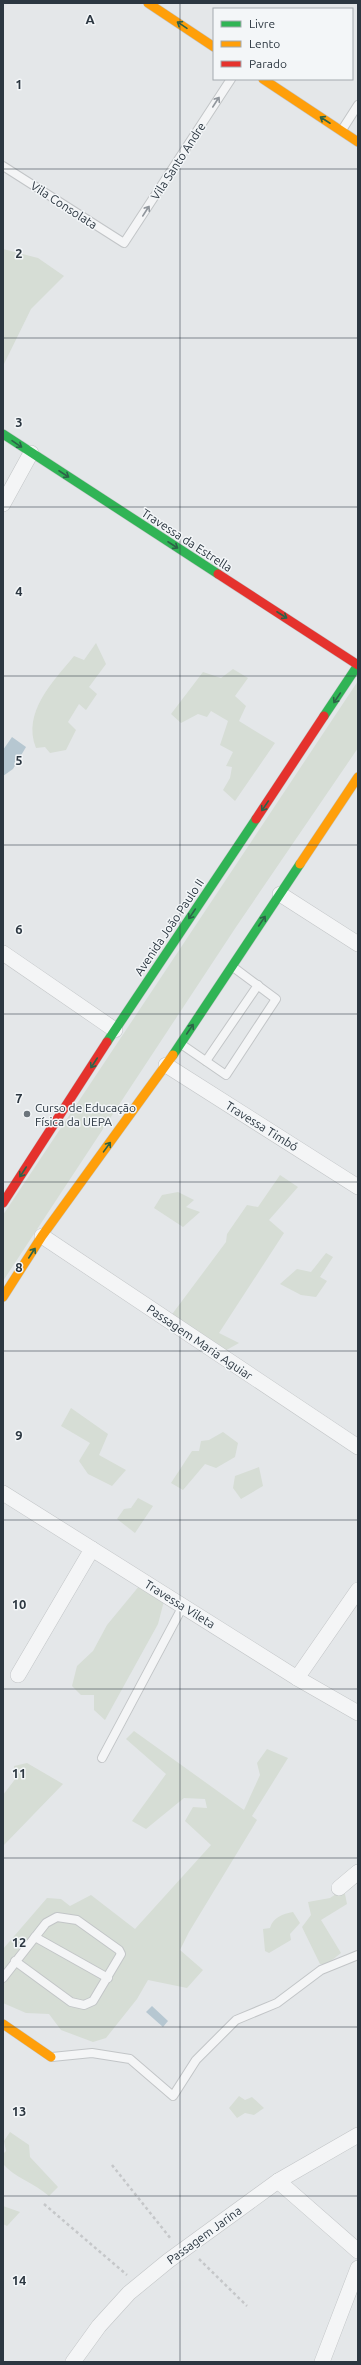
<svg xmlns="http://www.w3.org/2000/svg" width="361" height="2365" font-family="Ubuntu,sans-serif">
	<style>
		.green { fill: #d6ddd5 }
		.water { fill: #b6c7d1 }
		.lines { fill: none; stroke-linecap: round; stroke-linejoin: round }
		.lane-casing { stroke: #c2c5c7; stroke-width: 10 }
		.street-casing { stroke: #c2c5c7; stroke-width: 16 }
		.fast-casing { stroke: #c2c5c7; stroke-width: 10 }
		.slow-casing { stroke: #c2c5c7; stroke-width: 10 }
		.jam-casing { stroke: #c2c5c7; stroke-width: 10 }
		.path { stroke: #c5c7c9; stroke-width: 2.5; stroke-dasharray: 3 3; stroke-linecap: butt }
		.lane { stroke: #f4f5f6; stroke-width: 8 }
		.street { stroke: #f4f5f6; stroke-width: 15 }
		.fast { stroke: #30b455; stroke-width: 9 }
		.slow { stroke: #ff9f0a; stroke-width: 9 }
		.jam { stroke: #e5322d; stroke-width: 9 }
		.oneway { stroke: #2d6348 }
		.oneway2 { stroke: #90969c }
		.grid { fill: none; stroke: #2c3741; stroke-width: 1; stroke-opacity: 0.55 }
		.poi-dot { fill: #6c757c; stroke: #f3f6f8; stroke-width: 1.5 }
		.labels { text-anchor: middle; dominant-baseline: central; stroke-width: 3; stroke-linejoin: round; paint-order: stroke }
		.street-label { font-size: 12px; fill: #2c3741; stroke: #f3f6f8 }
		.poi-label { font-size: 12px; fill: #2c3741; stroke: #f3f6f8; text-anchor: start }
		.grid-label { font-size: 13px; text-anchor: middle; font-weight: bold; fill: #2c3741; stroke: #f3f6f8; stroke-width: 3; stroke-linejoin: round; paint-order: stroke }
	</style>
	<rect width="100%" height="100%" fill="#e4e7e9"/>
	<g class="green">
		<polygon points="3,249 38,258 64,276 31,309 3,366"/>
		<path d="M 96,643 L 106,664 L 89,687 L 97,694 L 86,710 L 79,704 L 68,722 L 76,730 L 66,750 L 50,753 L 45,747 L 36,748 C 22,712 53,682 74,656 L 84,660 Z"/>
		<polygon points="233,669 248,678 235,696 246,706 239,721 275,743 235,801 223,790 230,778 232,767 226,766 233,752 220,745 228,721 211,711 207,717 198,714 181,723 171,714 203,672 221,678"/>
		<polygon points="358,681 358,748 236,927 3,1281 3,1215"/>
		<polygon points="280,1175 298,1187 269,1220 284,1233 219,1333 239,1343 223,1352 170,1317 226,1242 227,1234 247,1205 258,1207"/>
		<polygon points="178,1192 194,1200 186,1207 200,1212 183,1227 154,1208 162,1195"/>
		<polygon points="326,1253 333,1257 320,1277 327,1281 316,1297 301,1295 280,1284 297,1269 311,1272"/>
		<polygon points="71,1408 108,1434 99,1455 126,1470 112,1486 88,1474 79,1461 90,1443 61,1426"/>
		<polygon points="223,1432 238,1443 235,1457 216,1468 205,1464 183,1490 171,1483 192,1451 199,1451 201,1441 209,1440"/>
		<polygon points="259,1467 263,1486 241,1499 233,1488 235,1476"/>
		<polygon points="138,1498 153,1506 135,1533 117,1519 124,1509 131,1508"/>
		<polygon points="140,1585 164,1601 158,1624 105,1720 94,1710 94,1695 81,1695 72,1686 77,1666 93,1651 107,1625"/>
		<polygon points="134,1731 244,1810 260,1775 257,1763 267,1749 288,1758 252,1816 257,1820 189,1932 180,1950 203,1970 187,1988 148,1980 137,1999 106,2038 93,2042 61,2030 49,2014 26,2013 3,2003 3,1949 47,1898 61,1899 70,1906 91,1895 135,1929 211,1845 185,1821 193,1807 207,1808 205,1799 184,1798 146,1829 132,1821 166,1774 126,1739"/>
		<polygon points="27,1763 63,1784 3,1846 3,1795 16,1778 14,1766"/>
		<polygon points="344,1889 347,1904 321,1920 341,1953 327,1964 320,1964 302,1927 311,1915 308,1902 330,1898"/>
		<path d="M 293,1912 L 300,1923 L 290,1934 L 291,1940 L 269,1953 L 265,1951 L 263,1929 L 270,1928 C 273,1917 283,1914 293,1912 Z"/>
		<polygon points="239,2096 245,2100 252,2097 264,2108 254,2115 245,2113 237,2118 229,2108"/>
		<path d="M 10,2132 L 29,2145 L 30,2157 L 58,2187 L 49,2196 C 34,2183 14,2177 3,2164 L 3,2154 L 6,2151 L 4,2141 Z"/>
		<polygon points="3,2206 20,2212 7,2226 3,2224"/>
	</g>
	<g class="water">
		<polygon points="12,737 26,747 13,769 3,776 3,750"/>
		<polygon points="152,2006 168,2021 163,2027 146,2012"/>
	</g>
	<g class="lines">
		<defs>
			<g id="lane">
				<polyline points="342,130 358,105"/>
				<polyline points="3,166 124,243 231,79"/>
				<polyline points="181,1044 226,1075 276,999 233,967"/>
				<polyline points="206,1061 258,985"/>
				<polyline points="102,1758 183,1606"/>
				<polyline points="35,1937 108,1978"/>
				<polyline points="3,1978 46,1923 57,1917 77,1920 119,1950 121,1954 93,2001 84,2005 71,2002 15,1961"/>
				<polyline points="52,2057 92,2053 130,2059 173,2096 196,2060 236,2020 277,2003 321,1970 358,1955"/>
			</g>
			<g id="street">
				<polyline points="3,504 31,453"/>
				<polyline points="280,894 358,944"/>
				<polyline points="3,953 115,1030"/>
				<polyline points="166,1065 358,1187"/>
				<polyline points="42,1236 358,1447"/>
				<polyline points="3,1493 297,1678 358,1713"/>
				<polyline points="18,1675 92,1549"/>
				<polyline points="297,1678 358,1590"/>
				<polyline points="339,1888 358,1872"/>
				<polyline points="278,2181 358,2251"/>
				<polyline points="73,2362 99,2326 129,2293 168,2261 278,2181 358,2135"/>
				<polyline points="322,2362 358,2268"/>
			</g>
			<g id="fast">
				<polyline points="3,434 218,574"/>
				<polyline points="324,716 358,665"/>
				<polyline points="107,1042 256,819"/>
				<polyline points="173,1055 300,864"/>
			</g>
			<g id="slow">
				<polyline points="148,3 214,47"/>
				<polyline points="263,79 358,142"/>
				<polyline points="300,864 358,777"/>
				<polyline points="3,1297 42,1236 173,1055"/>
				<polyline points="3,2024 51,2057"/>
			</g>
			<g id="jam">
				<polyline points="218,574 358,665"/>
				<polyline points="256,819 324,716"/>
				<polyline points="3,1203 107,1042"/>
			</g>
		</defs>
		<use href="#lane" class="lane-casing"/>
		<use href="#street" class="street-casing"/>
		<use href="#fast" class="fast-casing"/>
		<use href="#slow" class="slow-casing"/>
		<use href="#jam" class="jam-casing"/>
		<g class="path">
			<polyline points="112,2165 171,2239"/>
			<polyline points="44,2204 127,2275"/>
			<polyline points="199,2259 247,2306"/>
		</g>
		<use href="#lane" class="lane"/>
		<use href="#street" class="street"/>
		<use href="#fast" class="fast"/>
		<use href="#slow" class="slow"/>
		<use href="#jam" class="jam"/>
	</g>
	<defs><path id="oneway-shaft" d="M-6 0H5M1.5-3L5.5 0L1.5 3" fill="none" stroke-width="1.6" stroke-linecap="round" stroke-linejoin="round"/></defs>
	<g class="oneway">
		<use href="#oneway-shaft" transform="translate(182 25) rotate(-146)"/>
		<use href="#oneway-shaft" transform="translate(325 120) rotate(-147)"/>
		<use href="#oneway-shaft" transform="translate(17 444) rotate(34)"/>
		<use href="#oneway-shaft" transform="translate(64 474) rotate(33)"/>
		<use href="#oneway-shaft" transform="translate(173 545) rotate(33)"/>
		<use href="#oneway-shaft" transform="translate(282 615) rotate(33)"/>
		<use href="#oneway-shaft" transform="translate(337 698) rotate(124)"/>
		<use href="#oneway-shaft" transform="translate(265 806) rotate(124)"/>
		<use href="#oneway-shaft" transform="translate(192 914) rotate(124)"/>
		<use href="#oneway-shaft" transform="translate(262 921) rotate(-56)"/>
		<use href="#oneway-shaft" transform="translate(190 1029) rotate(-56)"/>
		<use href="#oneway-shaft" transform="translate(94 1063) rotate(123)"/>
		<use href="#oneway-shaft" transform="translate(107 1147) rotate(-54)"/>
		<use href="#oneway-shaft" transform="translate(23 1172) rotate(123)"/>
		<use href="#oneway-shaft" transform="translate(32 1253) rotate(-57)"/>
	</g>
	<g class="oneway2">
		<use href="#oneway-shaft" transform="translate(216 102) rotate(-57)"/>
		<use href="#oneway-shaft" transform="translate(146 211) rotate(-57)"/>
	</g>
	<path class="grid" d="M 180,3 L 180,2362M 3,169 L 358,169M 3,338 L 358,338M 3,507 L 358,507M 3,676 L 358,676M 3,845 L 358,845M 3,1014 L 358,1014M 3,1182 L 358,1182M 3,1351 L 358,1351M 3,1520 L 358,1520M 3,1689 L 358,1689M 3,1858 L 358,1858M 3,2027 L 358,2027M 3,2196 L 358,2196"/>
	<circle class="poi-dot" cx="27" cy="1114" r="4"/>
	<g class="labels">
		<g class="street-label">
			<text transform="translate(178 161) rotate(-57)">Vila Santo Andre</text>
			<text transform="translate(64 205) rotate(33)">Vila Consolata</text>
			<text transform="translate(187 540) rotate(33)">Travessa da Estrella</text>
			<text transform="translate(169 927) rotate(-56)">Avenida João Paulo II</text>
			<text transform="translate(262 1126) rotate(32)">Travessa Timbó</text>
			<text transform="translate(200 1342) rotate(34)">Passagem Maria Aguiar</text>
			<text transform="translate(180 1604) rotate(32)">Travessa Vileta</text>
			<text transform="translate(204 2235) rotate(-36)">Passagem Jarina</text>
		</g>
		<g class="poi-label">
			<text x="35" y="1107">Curso de Educação<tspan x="35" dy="14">Física da UEPA</tspan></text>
		</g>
	</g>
	<g class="grid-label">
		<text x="90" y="24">A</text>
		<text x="19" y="89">1</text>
		<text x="19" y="258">2</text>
		<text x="19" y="427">3</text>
		<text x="19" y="596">4</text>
		<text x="19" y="765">5</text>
		<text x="19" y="934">6</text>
		<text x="19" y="1103">7</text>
		<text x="19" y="1272">8</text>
		<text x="19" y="1440">9</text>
		<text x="19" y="1609">10</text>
		<text x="19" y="1778">11</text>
		<text x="19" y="1947">12</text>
		<text x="19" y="2116">13</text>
		<text x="19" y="2285">14</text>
	</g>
	<rect width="361" height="2365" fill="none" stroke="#2c3741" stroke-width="8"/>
	<rect x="213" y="8" width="140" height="72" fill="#f3f6f8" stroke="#a3aaaf"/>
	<rect x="221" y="21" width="20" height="6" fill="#30b455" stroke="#a3aaaf"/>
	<text x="249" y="28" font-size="12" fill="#2c3741">Livre</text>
	<rect x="221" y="41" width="20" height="6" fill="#ff9f0a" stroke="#a3aaaf"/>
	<text x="249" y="48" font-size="12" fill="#2c3741">Lento</text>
	<rect x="221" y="61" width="20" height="6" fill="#e5322d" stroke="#a3aaaf"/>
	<text x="249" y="68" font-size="12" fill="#2c3741">Parado</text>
</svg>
